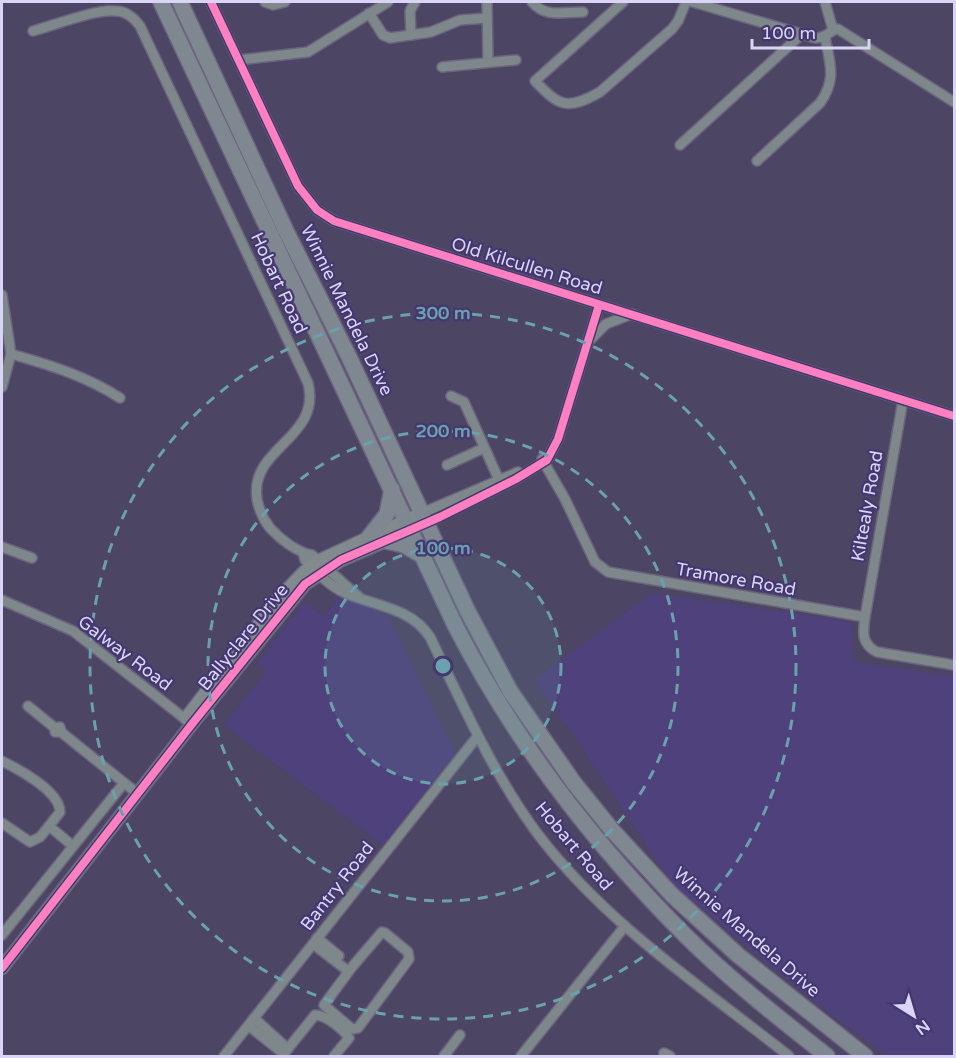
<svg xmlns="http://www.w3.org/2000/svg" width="956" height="1058" font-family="'Varela Round',sans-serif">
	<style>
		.built { fill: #4f417b }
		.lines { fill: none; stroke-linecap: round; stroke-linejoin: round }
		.street-casing { stroke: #6a647f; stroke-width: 12 }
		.secondary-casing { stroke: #6a647f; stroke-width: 15 }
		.primary-casing { stroke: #6a647f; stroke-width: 18 }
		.street { stroke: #7e8789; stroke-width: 9 }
		.secondary { stroke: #828a8e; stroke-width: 12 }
		.primary { stroke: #7f8890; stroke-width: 15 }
		.cycleway-casing { stroke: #453871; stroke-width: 11 }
		.cycleway { stroke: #ff80c0; stroke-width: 8 }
		.ring { fill: none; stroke: #6aa1ac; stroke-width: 3; stroke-dasharray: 10 8 }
		.labels { text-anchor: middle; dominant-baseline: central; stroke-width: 4.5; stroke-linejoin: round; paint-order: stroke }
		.street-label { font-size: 18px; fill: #dad5f7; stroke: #453871 }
		.centre { fill: #6aa1ac; stroke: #453871; stroke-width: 3 }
		.ring-label { font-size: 18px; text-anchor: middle; font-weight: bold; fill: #6aa1ac; stroke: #453871; stroke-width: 4.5; stroke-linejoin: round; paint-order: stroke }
	</style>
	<rect width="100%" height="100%" fill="#4c4564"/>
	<g class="built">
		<polygon points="345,590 389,618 455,754 383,845 224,725 266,671 257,663 305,602 323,616"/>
		<polygon points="652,593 851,622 854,662 954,676 954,1056 887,1056 816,1003 673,885 580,745 534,680"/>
	</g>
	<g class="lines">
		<defs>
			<g id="street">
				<polyline points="211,2 298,186 317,210 334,221 954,416"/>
				<polyline points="265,2 273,5 285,2"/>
				<polyline points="487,2 488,62"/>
				<path d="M 532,2 C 545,18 564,12 583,12"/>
				<path d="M 623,2 L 535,81 C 559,106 567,111 600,92 L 672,29 L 678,21 L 686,2"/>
				<path d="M 693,2 L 815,38 C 828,38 829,30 838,29 L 954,102"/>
				<polyline points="825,2 833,30"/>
				<polyline points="369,13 383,35 390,38 431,32 460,20 487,18"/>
				<path d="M 33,31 C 55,25 95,9 116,11 C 126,11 134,18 140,26 L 308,383 C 322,439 249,447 257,499 C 259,510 263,519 270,528 C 281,540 297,552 312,555 L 360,598"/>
				<polyline points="411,35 410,11 415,2"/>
				<polyline points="239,60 308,52 388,2"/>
				<polyline points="442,67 516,60"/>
				<polyline points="680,145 802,34"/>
				<path d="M 757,161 L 820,103 C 837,79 830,64 825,37"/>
				<polyline points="2,295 11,354 2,387"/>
				<polyline points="591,339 606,324 632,314"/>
				<path d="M 11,354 C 50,365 86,376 120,398"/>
				<polyline points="451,396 464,402 499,480"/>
				<path d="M 903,400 L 865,617 C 863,632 861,644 877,652 L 954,665"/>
				<polyline points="542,459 565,499 595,562 608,572 865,617"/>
				<polyline points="447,465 484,448"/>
				<polyline points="422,513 518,472"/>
				<polyline points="427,523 516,479 547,460 558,439 599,305"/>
				<polyline points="2,547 32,558"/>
				<path d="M 303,553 L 305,560 C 317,572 329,586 345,593 C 375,606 410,607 430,637 C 463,705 492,772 537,833 C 605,923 702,987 789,1056"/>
				<polyline points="2,600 73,631 189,722"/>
				<polyline points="28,706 55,728 55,732 61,732 60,727 55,728"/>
				<polyline points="61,732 138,794"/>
				<path d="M 2,761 C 18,769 60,791 60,812 L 49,826"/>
				<polyline points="2,823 30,842 40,837 49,826 73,846"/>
				<polygon points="382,932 385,933 408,952 409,959 358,1028 352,1029 324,1005 352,967"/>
				<polyline points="2,935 124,783"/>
				<polyline points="317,938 339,956"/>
				<polyline points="313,944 348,971"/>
				<polyline points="254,1018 288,1049"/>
				<polyline points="249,1026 284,1054"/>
				<polyline points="664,1053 670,1056"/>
				<polyline points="224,1056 477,737"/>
				<path d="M 282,1056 L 315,1015 C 326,1015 343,1029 349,1038 L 334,1056"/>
				<polyline points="444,1056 460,1035"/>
				<polyline points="521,1056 625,926"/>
			</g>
			<g id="secondary">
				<polyline points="186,718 278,599 304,572 318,561 422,513"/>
				<polyline points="2,968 192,724 305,584 341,560 427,523"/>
			</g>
			<g id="primary">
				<path d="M 161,2 L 455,625 C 514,740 594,844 685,935 C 729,979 779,1018 827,1056"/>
				<polyline points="180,2 286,231 349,357 467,610 510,691 574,783 612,830 672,895 739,956 865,1056"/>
				<polyline points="369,537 387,514 392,489"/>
				<polyline points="386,541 404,545 423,556"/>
			</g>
		</defs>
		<use href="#street" class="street-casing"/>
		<use href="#secondary" class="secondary-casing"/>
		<use href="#primary" class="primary-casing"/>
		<use href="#street" class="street"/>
		<use href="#secondary" class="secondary"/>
		<use href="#primary" class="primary"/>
		<defs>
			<g id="cycleway">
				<polyline points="211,2 298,186 317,210 334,221 954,416"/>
				<polyline points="2,968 192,724 305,584 341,560 440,517 516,479 547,460 558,439 599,305"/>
			</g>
		</defs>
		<use href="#cycleway" class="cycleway-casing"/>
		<use href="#cycleway" class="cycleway"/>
	</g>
	<circle cx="443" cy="666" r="118" fill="#6aa1ac" fill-opacity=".12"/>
	<g class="ring">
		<circle cx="443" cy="666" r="118"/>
		<circle cx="443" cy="666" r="235"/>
		<circle cx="443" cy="666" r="353"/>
	</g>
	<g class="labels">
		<g class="street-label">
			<text transform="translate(527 266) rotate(17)">Old Kilcullen Road</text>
			<text transform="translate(279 283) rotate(65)">Hobart Road</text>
			<text transform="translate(347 310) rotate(64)">Winnie Mandela Drive</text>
			<text transform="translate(867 506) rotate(-80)">Kiltealy Road</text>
			<text transform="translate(736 579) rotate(10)">Tramore Road</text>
			<text transform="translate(243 637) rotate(-51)">Ballyclare Drive</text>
			<text transform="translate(125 653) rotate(37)">Galway Road</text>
			<text transform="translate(574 846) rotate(50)">Hobart Road</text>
			<text transform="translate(337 886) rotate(-52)">Bantry Road</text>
			<text transform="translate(747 932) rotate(41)">Winnie Mandela Drive</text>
		</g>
	</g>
	<circle cx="443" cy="666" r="9" class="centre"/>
	<g class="ring-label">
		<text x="443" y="319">300 m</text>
		<text x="443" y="437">200 m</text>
		<text x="443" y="554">100 m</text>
	</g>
	<rect width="956" height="1058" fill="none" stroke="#dad5f7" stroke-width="6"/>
	<g transform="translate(914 1016) rotate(143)" stroke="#453871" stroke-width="4.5" paint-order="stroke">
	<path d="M0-4.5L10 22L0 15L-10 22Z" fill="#dad5f7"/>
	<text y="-9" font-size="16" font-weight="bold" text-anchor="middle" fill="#dad5f7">N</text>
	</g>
	<path d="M752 39v9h117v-9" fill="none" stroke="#dad5f7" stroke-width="3"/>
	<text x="761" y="39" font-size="18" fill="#dad5f7" stroke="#453871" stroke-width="4.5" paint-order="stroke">100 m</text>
</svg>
